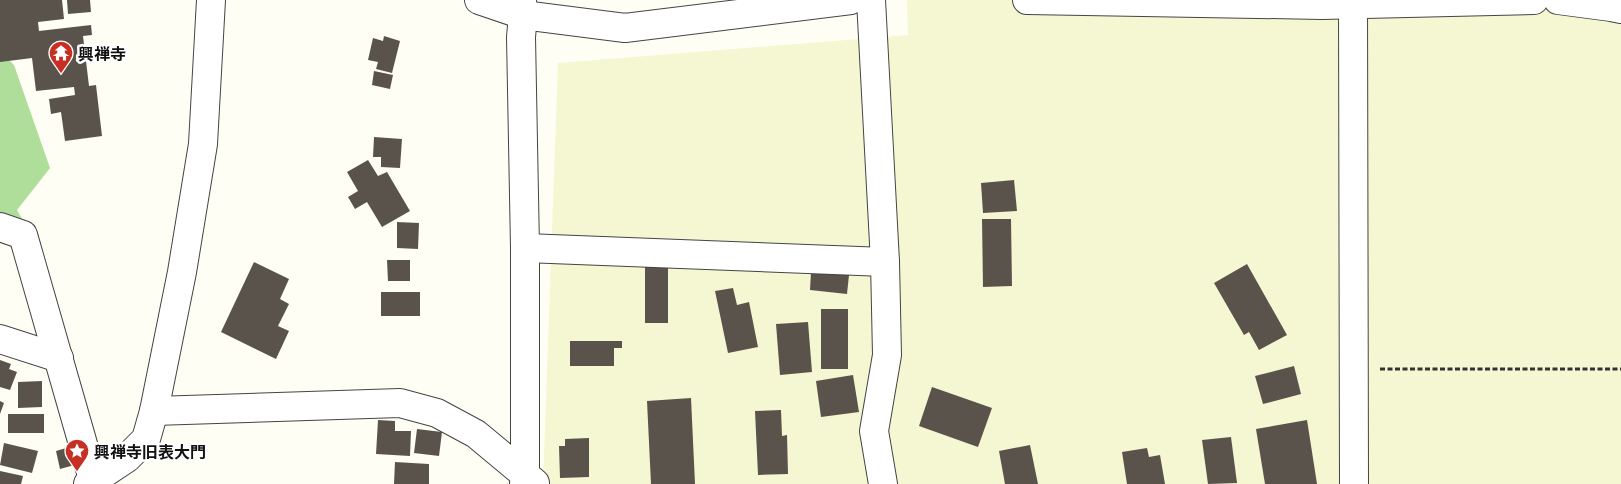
<svg xmlns="http://www.w3.org/2000/svg" width="1621" height="484" font-family="Georgia,'Noto Sans JP',serif">
	<style>
		.farmland { fill: #f5f7d2 }
		.forest { fill: #afdd9a }
		.building { fill: #5a534c }
		.lines { fill: none; stroke-linecap: round; stroke-linejoin: round }
		.minor-casing { stroke: #444; stroke-width: 30 }
		.path { stroke: #333; stroke-width: 3; stroke-dasharray: 5 2.5; stroke-linecap: butt }
		.minor { stroke: #fff; stroke-width: 28 }
		.labels { text-anchor: middle; dominant-baseline: central; stroke-width: 5; stroke-linejoin: round; paint-order: stroke }
		.poi-label { font-size: 16px; font-weight: bold; fill: #111; stroke: #fff; text-anchor: start }
	</style>
	<rect width="100%" height="100%" fill="#fffef4"/>
	<polygon class="farmland" points="907,0 1621,0 1621,484 543,484 558,63 908,35"/>
	<polygon class="forest" points="0,51 14,65 50,168 17,210 45,259 0,235"/>
	<g class="building">
		<polygon points="0,0 62,0 64,19 38,22 39,31 91,25 92,35 83,36 89,86 96,85 102,136 65,141 61,112 51,114 49,99 75,95 74,87 36,91 32,58 0,62"/>
		<polygon points="67,0 90,0 91,12 68,14"/>
		<polygon points="384,36 400,41 392,73 376,69 378,62 368,60 373,38 383,41"/>
		<polygon points="374,71 393,75 390,89 372,85"/>
		<polygon points="374,137 402,139 400,168 381,167 381,157 373,157"/>
		<polygon points="368,160 378,176 387,172 410,211 382,227 367,202 355,209 348,197 358,191 347,172"/>
		<polygon points="1014,180 1017,211 983,213 981,183"/>
		<polygon points="982,219 1011,219 1012,286 983,287"/>
		<polygon points="397,222 419,223 418,249 397,248"/>
		<polygon points="387,260 410,260 410,281 388,281"/>
		<polygon points="254,262 289,279 280,299 289,304 278,326 289,331 276,359 221,332"/>
		<polygon points="1247,264 1287,335 1259,350 1249,332 1244,335 1214,283"/>
		<rect x="645" y="266" width="23" height="57"/>
		<polygon points="811,272 849,275 847,294 810,290"/>
		<polygon points="733,288 737,305 749,302 758,347 728,353 715,291"/>
		<rect x="381" y="292" width="39" height="24"/>
		<rect x="821" y="309" width="27" height="60"/>
		<polygon points="808,322 812,372 780,375 776,324"/>
		<polygon points="570,341 622,341 622,348 614,348 614,366 570,366"/>
		<polygon points="0,360 11,364 9,369 17,372 10,390 0,387"/>
		<polygon points="1294,366 1301,394 1263,404 1255,376"/>
		<polygon points="853,375 859,412 821,417 816,381"/>
		<polygon points="42,381 42,407 18,408 18,382"/>
		<polygon points="932,387 992,408 978,447 919,426"/>
		<polygon points="691,398 695,484 651,484 647,401"/>
		<polygon points="0,401 4,403 0,414"/>
		<polygon points="781,410 782,436 787,435 788,474 758,475 755,411"/>
		<rect x="8" y="414" width="36" height="19"/>
		<polygon points="378,420 395,421 395,431 411,431 410,456 376,454"/>
		<polygon points="1307,420 1317,484 1265,484 1256,429"/>
		<polygon points="417,429 442,432 439,456 414,453"/>
		<polygon points="1231,437 1237,483 1208,484 1202,440"/>
		<polygon points="589,438 589,477 560,478 559,446 565,446 565,439"/>
		<polygon points="4,443 38,451 32,473 0,465"/>
		<polygon points="1030,445 1038,484 1005,484 999,451"/>
		<polygon points="73,446 78,464 60,469 56,451"/>
		<polygon points="1147,448 1149,457 1160,455 1165,484 1127,484 1122,452"/>
		<polygon points="395,462 429,464 429,484 394,484"/>
		<polygon points="0,471 23,476 21,484 0,484"/>
	</g>
	<g class="lines">
		<defs>
			<g id="minor">
				<polyline points="479,0 523,15 625,28 851,0"/>
				<polyline points="522,0 523,15 521,37 525,248 525,475 524,484"/>
				<polyline points="871,0 885,262 887,355 874,431 883,484"/>
				<polyline points="1027,0 1322,5 1534,0"/>
				<polyline points="1353,0 1354,484"/>
				<polyline points="1558,0 1611,7 1621,9"/>
				<polyline points="0,227 23,235 93,479"/>
				<polyline points="525,248 885,262"/>
				<polyline points="0,339 59,358"/>
				<polyline points="154,411 400,403 437,413 476,434 535,483"/>
				<polyline points="88,484 127,458 146,439 154,411 182,272 203,144 211,0"/>
			</g>
		</defs>
		<use href="#minor" class="minor-casing"/>
		<polyline class="path" points="1380,369 1621,369"/>
		<use href="#minor" class="minor"/>
	</g>
	<defs>
		<symbol id="temple-pin" viewBox="-11 -11 22 30"><path d="M0 17L-7.5 6A9.5 9.5 0 1 1 7.5 6Z" fill="#c72f22" stroke="#fff"/><path d="M0-6L5-2H3V0L6.5 2.5H4V6H1.5V3h-3V6H-4V2.5H-6.5L-3 0V-2H-5Z" fill="#fff"/></symbol>
		<symbol id="sight-pin" viewBox="-11 -11 22 30"><path d="M0 17L-7.5 6A9.5 9.5 0 1 1 7.5 6Z" fill="#c72f22" stroke="#fff"/><path d="M0-6L1.8-2.2L6-1.7L2.9 1.2L3.7 5.4L0 3.3L-3.7 5.4L-2.9 1.2L-6-1.7L-1.8-2.2Z" fill="#fff"/></symbol>
	</defs>
	<g fill-rule="evenodd">
		<use href="#temple-pin" x="47" y="39" width="28" height="38"/>
		<use href="#sight-pin" x="63" y="437" width="28" height="38"/>
	</g>
	<g class="labels">
		<g class="poi-label">
			<text x="78" y="53">興禅寺</text>
			<text x="94" y="451">興禅寺旧表大門</text>
		</g>
	</g>
</svg>
